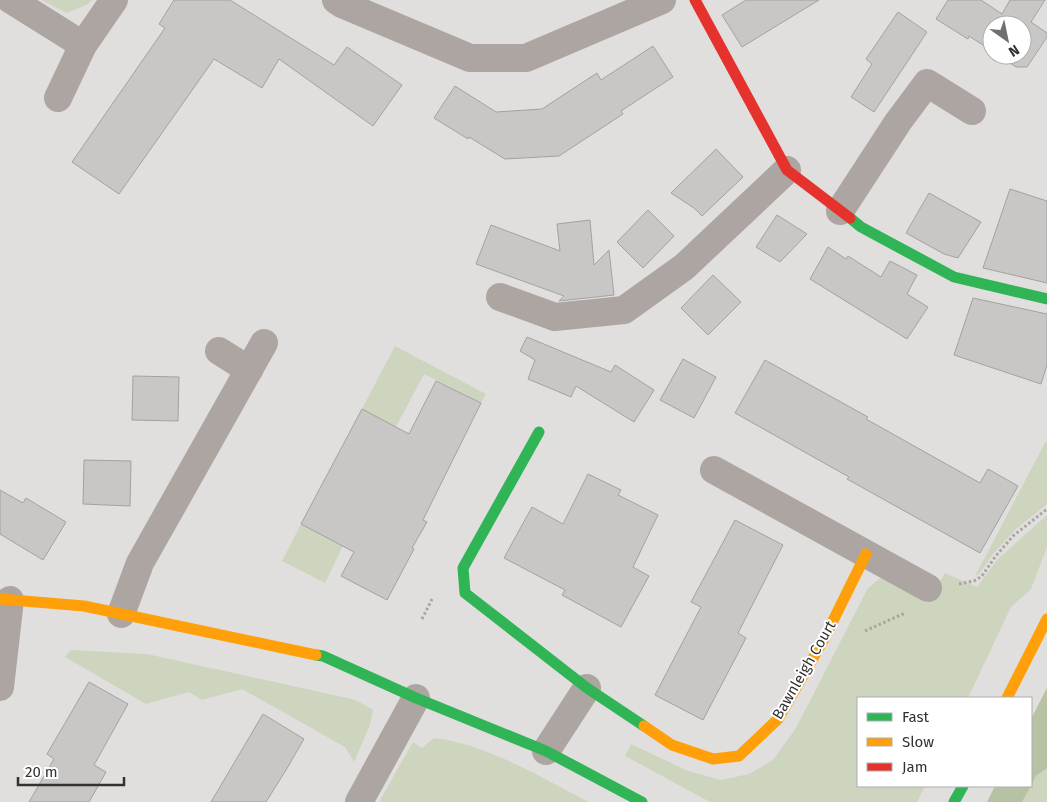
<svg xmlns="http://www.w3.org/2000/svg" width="1047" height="802" font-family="'Fira Sans',sans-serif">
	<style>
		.green { fill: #cdd5bf }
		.forest { fill: #b7c1a4 }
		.building { fill: #c8c7c5; stroke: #a3a2a0 }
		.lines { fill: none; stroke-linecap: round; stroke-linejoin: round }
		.path { stroke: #aaa4a2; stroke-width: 3; stroke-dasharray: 2.5 2.5; stroke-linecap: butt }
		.street { stroke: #ada5a2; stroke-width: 28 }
		.fast { stroke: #30b455; stroke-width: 11 }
		.slow { stroke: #ff9f0a; stroke-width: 11 }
		.jam { stroke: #e5322d; stroke-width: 11 }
		.labels { text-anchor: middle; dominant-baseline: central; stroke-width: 4; stroke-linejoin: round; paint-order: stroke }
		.street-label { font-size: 15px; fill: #333231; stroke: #fff }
	</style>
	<rect width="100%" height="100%" fill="#e1dfdd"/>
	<g class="green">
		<polygon points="41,0 92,0 88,4 67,13"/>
		<polygon points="395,346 486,394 481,403 424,374 383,451 357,450 344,443"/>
		<polygon points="1046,441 1047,441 1047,504 1015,530 993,554 980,573 975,576"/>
		<polygon points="1047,515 1047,547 1031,589 1011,607 968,698 858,698 858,786 925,786 917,802 710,802 625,756 631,744 688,771 721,780 749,774 773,760 796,728 868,588 880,578 890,582 927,603 945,573 977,587 998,559"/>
		<polygon points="301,524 343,546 325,583 282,561"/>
		<polygon points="71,650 147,654 356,700 373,710 370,725 354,762 345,747 242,689 202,700 189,692 146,704 65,657"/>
		<path d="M 434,738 C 488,744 541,778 589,802 L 379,802 L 413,742 L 422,748 Z"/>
		<polygon points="1047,768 1047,802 1022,802 1036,776"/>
	</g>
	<g class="forest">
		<polygon points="1047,688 1047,768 1036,776 1031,786 1031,719"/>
		<polygon points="995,786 1031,786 1022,802 987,802"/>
	</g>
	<g class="building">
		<polygon points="174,0 230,0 334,65 347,47 402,85 373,126 279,59 262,88 214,59 119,194 72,162 165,28 159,24"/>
		<polygon points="746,0 819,0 742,47 722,15"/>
		<polygon points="948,0 981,0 1002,14 1010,0 1045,0 1031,22 1047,33 1047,37 1027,67 1016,67 998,55 1022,55 1022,25 992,25 992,51 969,36 968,39 936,19"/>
		<polygon points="898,12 927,32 874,112 851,97 872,64 866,59"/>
		<polygon points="653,46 673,77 621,111 623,114 559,156 505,159 469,137 468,139 434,118 455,86 496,112 542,109 597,73 601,80"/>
		<polygon points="716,149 743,177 702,216 694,208 671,193"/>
		<polygon points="1010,189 1047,201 1047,283 983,268"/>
		<polygon points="929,193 981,222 958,258 944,254 906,233"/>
		<polygon points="648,210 674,236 643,268 617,242"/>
		<polygon points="777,215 807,234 780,262 756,247"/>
		<polygon points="590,220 594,265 609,250 614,295 559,301 564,296 476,264 491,225 560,251 557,224"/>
		<polygon points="828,247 846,259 848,256 881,277 890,261 917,275 907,294 928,307 907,339 810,279"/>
		<polygon points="713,275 741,302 708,335 681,308"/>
		<polygon points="973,298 1047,314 1047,365 1041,384 954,355"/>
		<polygon points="527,337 611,372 615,365 654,390 634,422 576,386 571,397 528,379 535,360 520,351"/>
		<polygon points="683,359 716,377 694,418 660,400"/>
		<polygon points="765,360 868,417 866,419 980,483 988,469 1018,486 980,553 847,479 849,477 735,413"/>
		<polygon points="133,376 179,377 178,421 132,420"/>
		<polygon points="436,381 481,403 423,520 427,522 412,548 414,549 387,600 341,576 354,552 301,524 362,409 409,434"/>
		<polygon points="84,460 131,461 130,506 83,504"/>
		<polygon points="588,474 621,490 618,495 658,515 633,567 649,576 621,627 562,595 565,590 504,558 532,507 563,524"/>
		<polygon points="0,490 23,503 26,498 66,522 43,560 0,534"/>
		<polygon points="735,520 783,545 738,633 746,638 703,720 655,695 701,607 691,602"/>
		<polygon points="89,682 128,704 94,765 106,772 89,802 29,802 54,759 47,754"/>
		<polygon points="263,714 304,739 286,770 266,802 211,802"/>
	</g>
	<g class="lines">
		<g class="path">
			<polyline points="959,584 974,581 982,576 995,557 1013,536 1047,509"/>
			<polyline points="422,619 432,599"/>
			<polyline points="865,631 905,613"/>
		</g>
		<g class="street">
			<polyline points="11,0 83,45"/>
			<polyline points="336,0 342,4 470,58 526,58 662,0"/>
			<polyline points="58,98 83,45 114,0"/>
			<polyline points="840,211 898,122 927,83 972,111"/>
			<polyline points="500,297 555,317 624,310 684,267 787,170"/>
			<polyline points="219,351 249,370"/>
			<polyline points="714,470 928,588"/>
			<polyline points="121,614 140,563 264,343"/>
			<polyline points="0,687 10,600"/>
			<polyline points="546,751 587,688"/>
			<polyline points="359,802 416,698"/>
		</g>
		<g class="fast">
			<polyline points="850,218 861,227 954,277 1047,299"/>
			<polyline points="539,432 463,568 465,593 587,688 644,726"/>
			<polyline points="316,655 323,656 416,698 546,751 642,802"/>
			<polyline points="954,802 963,786"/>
		</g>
		<g class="slow">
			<polyline points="0,599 84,606 316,655"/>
			<polyline points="1007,698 1047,619"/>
			<polyline points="644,726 672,745 713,759 739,756 778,719 824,639 866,554"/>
		</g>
		<polyline class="jam" points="695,0 787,170 850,218"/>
	</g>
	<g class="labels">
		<g class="street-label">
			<text transform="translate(804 670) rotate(-60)">Bawnleigh Court</text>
		</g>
	</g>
	<rect x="857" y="697" width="175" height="90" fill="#ffffff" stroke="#adadad"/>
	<rect x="867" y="713" width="25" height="8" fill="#30b455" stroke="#adadad"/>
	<text x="902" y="722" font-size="15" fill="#333231">Fast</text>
	<rect x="867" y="738" width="25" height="8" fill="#ff9f0a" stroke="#adadad"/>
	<text x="902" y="747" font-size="15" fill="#333231">Slow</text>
	<rect x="867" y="763" width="25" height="8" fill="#e5322d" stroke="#adadad"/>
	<text x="902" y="772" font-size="15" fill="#333231">Jam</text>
	<g transform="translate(1007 40) rotate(147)"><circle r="24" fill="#ffffff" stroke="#adadad"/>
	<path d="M0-4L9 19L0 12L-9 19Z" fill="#706f6d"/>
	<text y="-8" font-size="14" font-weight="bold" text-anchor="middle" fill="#333231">N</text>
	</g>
	<path d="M18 777v8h106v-8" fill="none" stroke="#333231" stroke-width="2.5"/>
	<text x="25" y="777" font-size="15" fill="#333231" stroke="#ffffff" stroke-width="4" paint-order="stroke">20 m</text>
</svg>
